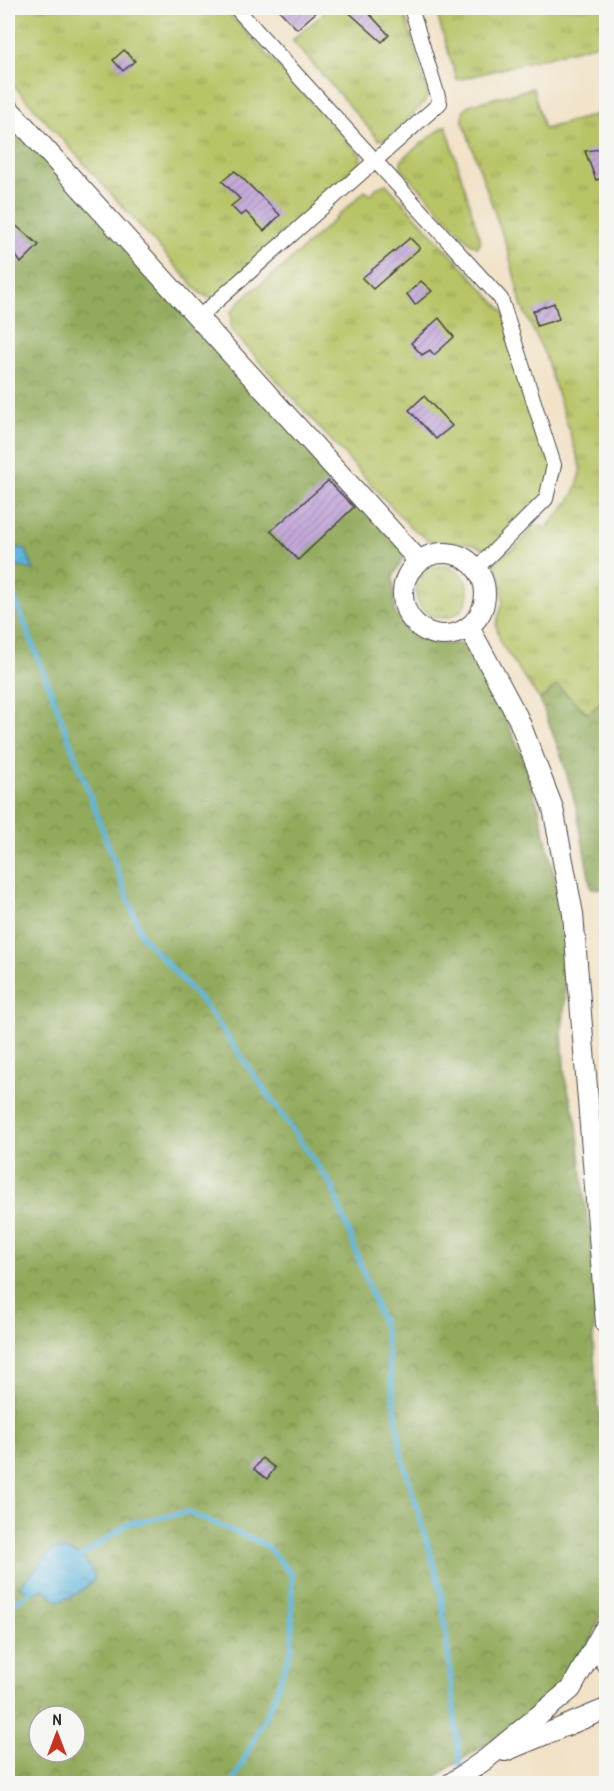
<svg xmlns="http://www.w3.org/2000/svg" width="614" height="1791" font-family="'Patrick Hand',sans-serif">
	<style>
		.grass { fill: url(#grass-tufts); stroke: #727848; stroke-width: 1.5 }
		.forest { fill: url(#forest-crowns); stroke: #5e6a43; stroke-width: 1.5; fill-rule: evenodd }
		.water { fill: url(#water-ripples); stroke: #467084; stroke-width: 1.5 }
		.lines { fill: none; stroke-linecap: round; stroke-linejoin: round }
		.stream { stroke: #61b6dd; stroke-width: 5 }
		.building { fill: url(#building-hatch) }
		.street-casing { stroke: #494643; stroke-width: 16 }
		.secondary-casing { stroke: #494643; stroke-width: 22 }
		.street { stroke: #fff; stroke-width: 14 }
		.secondary { stroke: #fff; stroke-width: 20 }
	</style>
	<defs>
		<pattern id="grass-tufts" width="24" height="20" patternUnits="userSpaceOnUse" patternTransform="scale(1.5)"><rect width="24" height="20" fill="#b8c466"/><path d="M3 7l-1-3M5 7V3M7 7l1-3M15 17l-1-3M17 17v-4M19 17l1-3" fill="none" stroke="#969f54"/></pattern>
		<pattern id="forest-crowns" width="20" height="18" patternUnits="userSpaceOnUse" patternTransform="scale(1.5)"><rect width="20" height="18" fill="#92aa5b"/><path d="M2 6a3 3 0 1 1 6 0M12 15a3 3 0 1 1 6 0" fill="none" stroke="#778b4b"/></pattern>
		<pattern id="water-ripples" width="26" height="14" patternUnits="userSpaceOnUse" patternTransform="scale(1.5)"><rect width="26" height="14" fill="#61b6dd"/><path d="M2 4q2-2 4 0t4 0M15 11q2-2 4 0t4 0" fill="none" stroke="#5094b3"/></pattern>
		<pattern id="building-hatch" width="6" height="6" patternUnits="userSpaceOnUse" patternTransform="scale(1.5)"><rect width="6" height="6" fill="#c4a9da"/><path d="M-1 1l2-2M0 6l6-6M5 7l2-2" fill="none" stroke="#9f8ab1"/></pattern>
	</defs>
	<rect width="100%" height="100%" fill="#f6f6f2"/>
	<filter id="ink" filterUnits="userSpaceOnUse"><feTurbulence type="fractalNoise" baseFrequency=".0167" numOctaves="2"/><feDisplacementMap in="SourceGraphic" scale="12" xChannelSelector="R" yChannelSelector="G"/><feConvolveMatrix kernelMatrix="1 2 1 2 8 2 1 2 1" color-interpolation-filters="sRGB"/></filter>
	<filter id="wash" filterUnits="userSpaceOnUse"><feTurbulence type="fractalNoise" baseFrequency=".008" numOctaves="4" result="noise"/><feDisplacementMap in="SourceGraphic" scale="24" xChannelSelector="R" yChannelSelector="G"/><feGaussianBlur stdDeviation="1.35" result="paint"/><feColorMatrix in="noise" values="0 0 0 0 0 0 0 0 0 0 0 0 0 0 0 0 0 1.4 0 .05"/><feComposite in="paint" operator="in"/></filter>
	<g filter="url(#wash)">
		<rect width="100%" height="100%" fill="#f2e2c8"/>
		<g class="grass">
			<polygon points="8,8 224,8 361,156 360,164 349,173 354,181 222,298 208,298 200,293 8,79"/>
			<polygon points="330,8 403,8 428,94 424,103 387,139 379,140 292,40"/>
			<polygon points="435,8 606,8 606,42 457,80"/>
			<path d="M 533,88 L 544,129 L 606,112 L 606,697 L 589,714 L 557,686 L 540,700 L 501,644 L 496,625 L 503,602 L 501,580 L 494,561 L 520,544 L 533,524 L 546,528 C 564,508 578,495 581,468 L 545,355 L 522,307 L 508,251 L 463,121 L 463,111 L 469,105 Z"/>
			<polygon points="446,125 481,242 477,247 470,243 401,168 401,162 405,156"/>
			<polygon points="386,184 506,314 554,465 546,499 492,553 473,544 428,540 409,526 231,330 231,312 243,298 283,267 365,191 371,195 376,188"/>
			<circle cx="442" cy="592" r="26"/>
		</g>
		<g class="forest">
			<path d="M 8,108 L 408,549 L 393,577 L 395,614 L 410,632 L 426,641 L 451,644 L 465,643 L 482,665 L 521,754 L 539,809 L 562,909 L 568,966 L 562,1035 L 565,1079 L 577,1123 L 585,1205 L 593,1247 L 596,1310 L 593,1339 L 597,1398 L 601,1421 L 606,1434 L 606,1600 L 583,1666 L 506,1731 L 426,1783 L 8,1783 ZM 39,1716 L 75,1716 L 75,1752 L 39,1752 Z"/>
			<polygon points="557,685 588,714 606,697 606,889 591,888 576,806 562,758 540,700"/>
		</g>
		<g class="water">
			<polygon points="8,544 26,550 34,570 16,566 8,569"/>
			<path d="M 54,1548 C 77,1552 85,1556 95,1578 C 85,1589 73,1598 58,1601 L 44,1589 L 32,1594 L 20,1586 Z"/>
		</g>
		<g class="lines">
			<g class="stream">
				<polyline points="8,581 54,699 142,936 205,1005 332,1186 385,1331 401,1453 441,1590 461,1772"/>
				<polyline points="76,1560 128,1524 187,1512 266,1545 292,1575 292,1647 271,1705 232,1784"/>
				<polyline points="8,1607 33,1590"/>
			</g>
		</g>
		<g id="blocks">
			<g class="building">
				<polygon points="277,8 321,8 297,29"/>
				<polygon points="344,8 364,8 389,35 382,42"/>
				<polygon points="124,50 135,61 123,71 113,60"/>
				<polygon points="600,149 606,170 606,177 596,180 585,151"/>
				<polygon points="235,171 280,215 264,231 246,212 241,216 231,206 240,199 222,181"/>
				<polygon points="8,219 39,245 21,263 8,244"/>
				<polygon points="410,238 420,248 373,289 362,278"/>
				<polygon points="421,281 432,291 415,305 407,294"/>
				<polygon points="554,303 559,319 537,326 533,311"/>
				<polygon points="439,318 454,337 434,355 430,350 422,355 411,343"/>
				<polygon points="424,396 452,426 436,439 409,410"/>
				<polygon points="328,481 354,507 298,560 271,531"/>
				<polygon points="262,1458 275,1468 267,1479 254,1469"/>
			</g>
		</g>
	</g>
	<g filter="url(#ink)">
		<use href="#blocks" fill-opacity="0" stroke="#494643" stroke-width="1.5"/>
		<g class="lines">
			<defs>
				<g id="street">
					<polyline points="236,8 501,299 554,465 546,499 477,568"/>
					<polyline points="198,318 440,103 411,8"/>
				</g>
				<g id="secondary">
					<polyline points="8,108 418,560"/>
					<circle cx="444" cy="594" r="41"/>
					<polyline points="469,627 518,718 553,808 573,914 606,1324"/>
					<polyline points="603,1632 606,1663"/>
					<polyline points="505,1751 606,1709"/>
					<polyline points="450,1784 486,1759 571,1689 603,1631"/>
				</g>
			</defs>
			<use href="#street" class="street-casing"/>
			<use href="#secondary" class="secondary-casing"/>
			<use href="#street" class="street"/>
			<use href="#secondary" class="secondary"/>
		</g>
	</g>
	<rect width="614" height="1791" fill="none" stroke="#f6f6f2" stroke-width="30"/>
	<g transform="translate(57 1734)"><circle r="28" fill="#f6f6f2" stroke="#a5a5a2" stroke-width="1.5"/>
	<path d="M0-4.5L10 22L0 15L-10 22Z" fill="#c8321e"/>
	<text y="-9" font-size="16" font-weight="bold" text-anchor="middle" fill="#2b2b2b">N</text>
	</g>
</svg>
